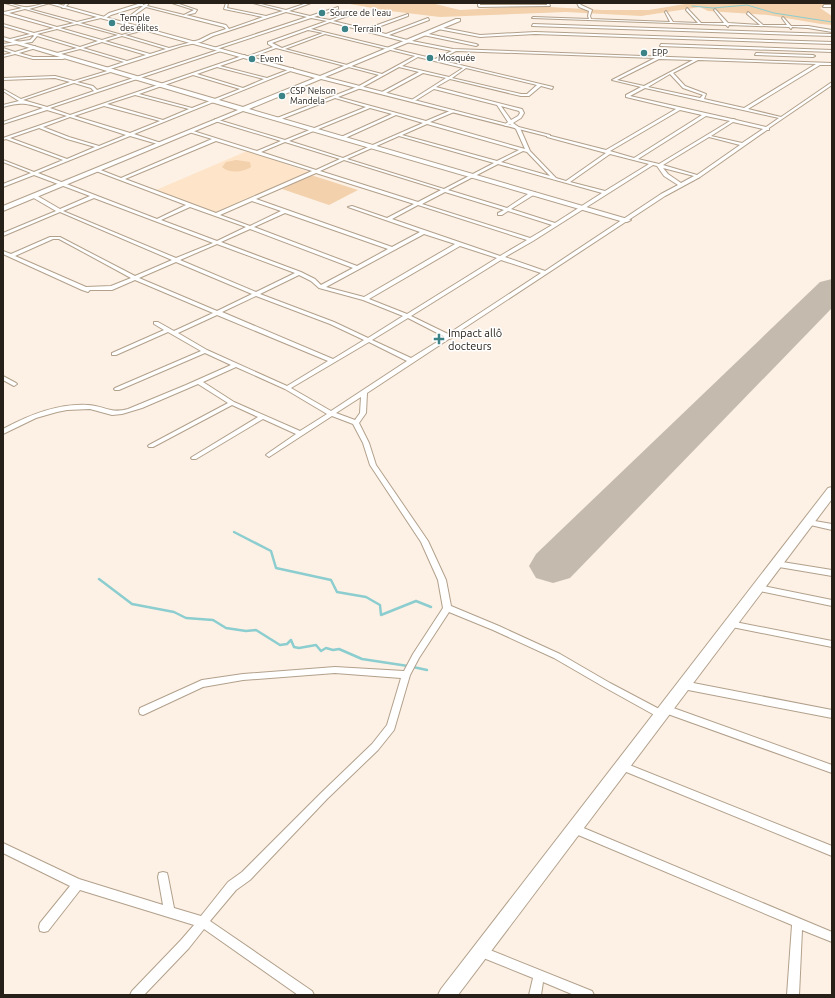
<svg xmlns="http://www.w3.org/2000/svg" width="835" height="998" font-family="Ubuntu,sans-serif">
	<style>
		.built { fill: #fee5c9 }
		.green { fill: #f2d1ac }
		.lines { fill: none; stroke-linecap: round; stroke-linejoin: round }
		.stream-far1 { stroke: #8ccdcf; stroke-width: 1 }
		.stream { stroke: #8ccdcf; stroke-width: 2.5 }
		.runway { fill: #c4baae; fill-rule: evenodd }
		.street-casing { stroke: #b2a08b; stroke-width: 2 }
		.secondary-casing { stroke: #b2a08b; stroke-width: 2 }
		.street { fill: #fff; fill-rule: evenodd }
		.secondary { fill: #fff; fill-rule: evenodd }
		.poi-dot { fill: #3b8386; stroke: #fff; stroke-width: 1.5 }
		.labels { text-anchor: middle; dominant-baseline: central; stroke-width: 3; stroke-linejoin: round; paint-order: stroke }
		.far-poi-label { font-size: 9px; fill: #272018; stroke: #fff; text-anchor: start }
		.poi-label { font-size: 11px; fill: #272018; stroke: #fff; text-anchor: start }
	</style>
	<rect width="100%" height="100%" fill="#fdf1e5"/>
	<polygon class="built" points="247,151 309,172 216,212 156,190"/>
	<g class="green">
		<polygon points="344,3 431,3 460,10 532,6 602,10 649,10 691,3 831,3 820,8 832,16 832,25 821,24 768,15 708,11 700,7 641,16 566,12 440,17 390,11"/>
		<path d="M 236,160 L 250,162 L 251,167 C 244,172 229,174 222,167 L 226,162 Z"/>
		<polygon points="311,175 358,190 329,205 282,189"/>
	</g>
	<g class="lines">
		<polyline class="stream-far1" points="692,6 713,8 747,5 774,13 832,22"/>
		<g class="stream">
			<polyline points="234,532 271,551 276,568 331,580 337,592 366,597 380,605 381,615 416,601 431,607"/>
			<polyline points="99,579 132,604 174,612 186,618 213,620 226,628 246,631 256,630 280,645 287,644 291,640 294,647 299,648 316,645 321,651 326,648 333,650 339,649 362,659 408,666"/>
			<polyline points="413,667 427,670"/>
		</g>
		<polygon class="runway" points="832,279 832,308 570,578 553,583 536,578 529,566 536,554 820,282"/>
		<defs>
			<g id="street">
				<path d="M 5,3 C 12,3 17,6 24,7 C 32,8 42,3 50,3 L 29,9 L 77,22 L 101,16 L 101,18 L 80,23 L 122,35 L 145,28 L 145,30 L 125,35 L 169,48 L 199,40 L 211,34 L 226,29 L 224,27 L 146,7 L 129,19 L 128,24 L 126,25 L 127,18 L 143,6 L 140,6 L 111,15 L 104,19 L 102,18 L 109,13 L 138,4 L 137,3 L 143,3 L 143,5 L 149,3 L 147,6 L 184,15 L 194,10 L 172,3 L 176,3 L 197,10 L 195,13 L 186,15 L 226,25 L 229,29 L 263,17 L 224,9 L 226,3 L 228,3 L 227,8 L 266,16 L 283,11 L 253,3 L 257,3 L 286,10 L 307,3 L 311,3 L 289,11 L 310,16 L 338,7 L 338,9 L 314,17 L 330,20 L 356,11 L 357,13 L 333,21 L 366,29 L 408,14 L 408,16 L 370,30 L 386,34 L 428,18 L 429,20 L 389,35 L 407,40 L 453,49 L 832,63 L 832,65 L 820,65 L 748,109 L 781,117 L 832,82 L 832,85 L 769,128 L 769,130 L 767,130 L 700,177 L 665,196 L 452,336 L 452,338 L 449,339 L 367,393 L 366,413 L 359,423 L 369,443 L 376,465 L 428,541 L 446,580 L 451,606 L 499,626 L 560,654 L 610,683 L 661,710 L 662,706 L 665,705 L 832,765 L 832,773 L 665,713 L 664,717 L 661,718 L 658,717 L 604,687 L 554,658 L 493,630 L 449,612 L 419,658 L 410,675 L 394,730 L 378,750 L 327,799 L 250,880 L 236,890 L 210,921 L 312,991 L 314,995 L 298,995 L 204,929 L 189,948 L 144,995 L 130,995 L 132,991 L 181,940 L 194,925 L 80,890 L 48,931 L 44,932 L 40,931 L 39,927 L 40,923 L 70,886 L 3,853 L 3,843 L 79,879 L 163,905 L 158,877 L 159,873 L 163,872 L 167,873 L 168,877 L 174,908 L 201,916 L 228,882 L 242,872 L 321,793 L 372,744 L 387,725 L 401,678 L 335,673 L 243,680 L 203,687 L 143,715 L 140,714 L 139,711 L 140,708 L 202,680 L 243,674 L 335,667 L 404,671 L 413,654 L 443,608 L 438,580 L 421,542 L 370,465 L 363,443 L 353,424 L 332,416 L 269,457 L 266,455 L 267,454 L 296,434 L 263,419 L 196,459 L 192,459 L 191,458 L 192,457 L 258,417 L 232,405 L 153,447 L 149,447 L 148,446 L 149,445 L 228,403 L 198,384 L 142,408 L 122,414 L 112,415 L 90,409 L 67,410 L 57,412 L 36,418 L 3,434 L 3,429 C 29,415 58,403 88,405 C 105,406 110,414 128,409 L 186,385 L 231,365 L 205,353 L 119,390 L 115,390 L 114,389 L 115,388 L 201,351 L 168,332 L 116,355 L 112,355 L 112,353 L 164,330 L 154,324 L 154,322 L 158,322 L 174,331 L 213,313 L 135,280 L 112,290 L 90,290 L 88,292 L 82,290 L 3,254 L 3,251 L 11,254 L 50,237 L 60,237 L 135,276 L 172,260 L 60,212 L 3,236 L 3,233 L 56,211 L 32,197 L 32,195 L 36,195 L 60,209 L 90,196 L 34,175 L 3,187 L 3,184 L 31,173 L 3,162 L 3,160 L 34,172 L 63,160 L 6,139 L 3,140 L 3,138 L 67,116 L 47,110 L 3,124 L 3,122 L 43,108 C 25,103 21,102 3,107 L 3,105 L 19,101 L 3,91 L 3,89 L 21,99 L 70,82 L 55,78 L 3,80 L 3,78 L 55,76 L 74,81 L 114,69 L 114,71 L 77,82 L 93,86 L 97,90 L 221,49 L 224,50 L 50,108 L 70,115 L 245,55 L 246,57 L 220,66 L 267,78 L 293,68 L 293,70 L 134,134 L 161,143 L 161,145 L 130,136 L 38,173 L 157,219 L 186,205 L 96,171 L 96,169 L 98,169 L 121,178 L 212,139 L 189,132 L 189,130 L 190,130 L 257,151 L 281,141 L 215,121 L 215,119 L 285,140 L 366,107 L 335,98 L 279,120 L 277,120 L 277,118 L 359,86 L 379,75 L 276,48 L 249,58 L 246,57 L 273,47 L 268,44 L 268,42 L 327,21 L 311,18 L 217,49 L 214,48 L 307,17 L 286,12 L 213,36 L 201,42 L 182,46 L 107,70 L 106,68 L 124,62 L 80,49 L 57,55 L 57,53 L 77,48 L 37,36 L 32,42 L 3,46 L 3,44 L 30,40 L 34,36 L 33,35 L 10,41 L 10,39 L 30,34 L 3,26 L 3,24 L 34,33 L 54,28 L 4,14 L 4,12 L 22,8 ZM 25,9 L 74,23 L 57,27 L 9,13 ZM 330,22 L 406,42 L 452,51 L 435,59 L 311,29 ZM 77,24 L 118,35 L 102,40 L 60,28 ZM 57,29 L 98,41 L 80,47 L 37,34 ZM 308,30 L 323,33 L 282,48 L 272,43 ZM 325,34 L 415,56 L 382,74 L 285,49 ZM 122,36 L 166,49 L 150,54 L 105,41 ZM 102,42 L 146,55 L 127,61 L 83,48 ZM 456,51 L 655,58 L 612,80 L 641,87 L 626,95 L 626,97 L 676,109 L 606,150 L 547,135 L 547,137 L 606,153 L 566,181 L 556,178 L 530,151 L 520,128 L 513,123 L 521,118 L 524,113 L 522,109 L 436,87 L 450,79 L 521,96 L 529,96 L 541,86 L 552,89 L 553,87 L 439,60 ZM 418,57 L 463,68 L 449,77 L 402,66 ZM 659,59 L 693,60 L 644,86 L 617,80 ZM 698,60 L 816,64 L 744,108 L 704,99 L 706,94 L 685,86 L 673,73 ZM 217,67 L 264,79 L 243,88 L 197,74 ZM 399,67 L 419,72 L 382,92 L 382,94 L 384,94 L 423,73 L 446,78 L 410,101 L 413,102 L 434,89 L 497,105 L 508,122 L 504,125 L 506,126 L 510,124 L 516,129 L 525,149 L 430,122 L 454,112 L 454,110 L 452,110 L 426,121 L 338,97 L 361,88 ZM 466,68 L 537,85 L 527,94 L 521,94 L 452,78 ZM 670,74 L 683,88 L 703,95 L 700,98 L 648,87 ZM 193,75 L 240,89 L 192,108 L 139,94 ZM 74,83 L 91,88 L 94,91 L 47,107 L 23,100 ZM 645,88 L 779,118 L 766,127 L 736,120 L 734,119 L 732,119 L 630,96 ZM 135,95 L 189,109 L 163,120 L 107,104 ZM 104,106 L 160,121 L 130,133 L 74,116 ZM 501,106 L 519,111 L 520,113 L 518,116 L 511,120 ZM 370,108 L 392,114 L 341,137 L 341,139 L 343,139 L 396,115 L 423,123 L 343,158 L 289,141 ZM 680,110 L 702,115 L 634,158 L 610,151 ZM 706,116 L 730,121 L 659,164 L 638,159 ZM 70,117 L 126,135 L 99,146 L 69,137 L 43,127 ZM 733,122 L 763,129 L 742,143 L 711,136 ZM 427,124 L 519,150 L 497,161 L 402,135 ZM 39,128 L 67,139 L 95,147 L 67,159 L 10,138 ZM 399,136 L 494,163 L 444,189 L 347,159 ZM 709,137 L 740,145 L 697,175 L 663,165 ZM 216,141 L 312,171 L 216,213 L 125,179 ZM 285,142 L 340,159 L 316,170 L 261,152 ZM 523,151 L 527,152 L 550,176 L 501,162 ZM 610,154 L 649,164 L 605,191 L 570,182 ZM 344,160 L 441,190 L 418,202 L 320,171 ZM 498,164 L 602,193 L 555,223 L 511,209 L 535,194 L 535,192 L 531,192 L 507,208 L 448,190 ZM 653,165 L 657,166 L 664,176 L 678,185 L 661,194 L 545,271 L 505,257 L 533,241 ZM 663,168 L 694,176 L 681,183 L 668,174 ZM 316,173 L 414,204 L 387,218 L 352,206 L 348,207 L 420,232 L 392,247 L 256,199 ZM 445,192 L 504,210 L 498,213 L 498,215 L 502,215 L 508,211 L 552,225 L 530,238 L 422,204 ZM 94,198 L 213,243 L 176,258 L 63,211 ZM 252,201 L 281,211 L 250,226 L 220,215 ZM 418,205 L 527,240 L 500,256 L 392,219 ZM 190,207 L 246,227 L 217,241 L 161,220 ZM 285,213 L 388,249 L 357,266 L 254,227 ZM 250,229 L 353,268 L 321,285 L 315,279 L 301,272 L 221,242 ZM 424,234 L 455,244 L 364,297 L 326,287 ZM 53,239 L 59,239 L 131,278 L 111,286 L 86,287 L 15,256 ZM 217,244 L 295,273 L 256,292 L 180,260 ZM 460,246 L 497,258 L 407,314 L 369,299 ZM 501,260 L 541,273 L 448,334 L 411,316 ZM 176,262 L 252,294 L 217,311 L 139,278 ZM 299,275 L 311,281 L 319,288 L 363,300 L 403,316 L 368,338 L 334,322 L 260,294 ZM 256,296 L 330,324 L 364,340 L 333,359 L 222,312 ZM 217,315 L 328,361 L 287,386 L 207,350 L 178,333 ZM 408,318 L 445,337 L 411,358 L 372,340 ZM 369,342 L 407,361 L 331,411 L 291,388 ZM 236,367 L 285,389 L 327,414 L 300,431 L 234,402 L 203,382 ZM 361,397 L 360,413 L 355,420 L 336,413 Z"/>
				<polygon points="66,3 69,3 64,8 62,8"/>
				<polygon points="478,3 480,3 480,5 547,5 547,3 549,3 550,6 479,7 478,6"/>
				<polygon points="577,3 579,3 581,5 592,10 590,16 591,19 670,22 665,12 666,11 673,22 698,23 686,10 687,8 701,23 724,23 714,10 715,9 728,23 760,25 747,14 748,12 763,25 787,25 782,18 783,17 791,26 808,26 832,30 832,32 808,28 792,27 791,29 789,27 729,25 728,27 726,25 532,18 533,17 589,19 588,16 589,11 579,7"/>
				<polygon points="824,5 832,5 832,7 823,7"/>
				<polygon points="533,24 832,34 832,36 532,26"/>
				<polygon points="439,27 480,35 535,32 832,42 832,44 535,34 480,37 438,29"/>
				<polygon points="424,33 476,44 478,45 476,46 423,35"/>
				<polygon points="661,44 832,50 832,52 660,46"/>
				<polygon points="35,46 36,48 19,53 33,57 63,57 65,58 63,59 33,59 15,54 3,57 3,55 12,53 3,50 3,48 15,52"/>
				<polygon points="756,53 813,55 815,56 813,57 755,55"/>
				<polygon points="3,376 16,383 17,384 14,386 3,380"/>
				<polygon points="806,520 809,520 832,524 832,530 806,524 805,522"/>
				<polygon points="776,561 832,570 832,576 773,566 772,564 773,562"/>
				<polygon points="758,585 832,600 832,606 755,590 754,588 755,586"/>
				<polygon points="730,621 832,641 832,647 727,626 726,624 727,622"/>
				<polygon points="683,681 832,710 832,718 683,689 680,687 679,685 680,683"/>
				<polygon points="622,762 832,846 832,856 619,769 617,766 619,763"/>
				<polygon points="574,824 832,932 832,942 802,930 799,995 787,995 792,925 571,832 569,829 571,826"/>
				<polygon points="480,946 592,991 594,995 574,995 543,982 541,995 529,995 533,978 476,955 475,951 476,947"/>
			</g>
			<g id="secondary">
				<polygon points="47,3 54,3 320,76 456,19 460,19 460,21 325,77 550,135 550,137 321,79 249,109 631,220 627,222 624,222 243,111 3,211 3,206 238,110 3,40 3,37 243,107 315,78"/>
				<polygon points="832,487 832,499 458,995 438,995 441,989 828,488"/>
			</g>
		</defs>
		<use href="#street" class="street-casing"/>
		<use href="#secondary" class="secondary-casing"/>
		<use href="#street" class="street"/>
		<use href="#secondary" class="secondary"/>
	</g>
	<g class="poi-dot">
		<circle cx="322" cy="13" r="4"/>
		<circle cx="112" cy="23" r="4"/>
		<circle cx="345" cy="29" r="4"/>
		<circle cx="644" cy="53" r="4"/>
		<circle cx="430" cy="58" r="4"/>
		<circle cx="252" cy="59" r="4"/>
		<circle cx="282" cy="96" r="4"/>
		<path d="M437 333h4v4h4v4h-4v4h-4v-4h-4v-4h4z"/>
	</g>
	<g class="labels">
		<g class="far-poi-label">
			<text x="330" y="13">Source de l'eau</text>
			<text x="120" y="18">Temple<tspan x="120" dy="10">des élites</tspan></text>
			<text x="353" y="29">Terrain</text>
			<text x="652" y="53">EPP</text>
			<text x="438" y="58">Mosquée</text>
			<text x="260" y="59">Event</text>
			<text x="290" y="91">CSP Nelson<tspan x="290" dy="10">Mandela</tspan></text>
		</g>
		<g class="poi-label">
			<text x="448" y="333">Impact allô<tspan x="448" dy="13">docteurs</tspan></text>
		</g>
	</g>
	<rect width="835" height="998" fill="none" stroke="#272018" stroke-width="8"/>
</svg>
